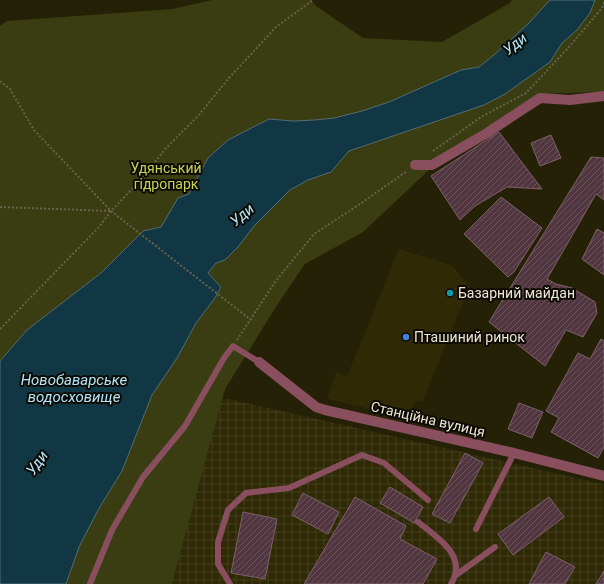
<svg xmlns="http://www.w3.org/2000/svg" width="604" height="584" font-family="Roboto,sans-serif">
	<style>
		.built { fill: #2f2906 }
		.industrial { fill: url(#industrial-grid) }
		.park { fill: #393d11 }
		.water { fill: #123744; stroke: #536c70 }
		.building { fill: url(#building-hatch); stroke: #7d606a }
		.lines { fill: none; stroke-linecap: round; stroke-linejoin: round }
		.path { stroke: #66624c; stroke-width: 2; stroke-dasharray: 2 2; stroke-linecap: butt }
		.service { stroke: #894f5e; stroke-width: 6 }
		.minor { stroke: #894f5e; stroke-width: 10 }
		.culture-dot { fill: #0f9aa8; stroke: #0c0a03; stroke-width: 1.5 }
		.shop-dot { fill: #3f7fe0; stroke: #0c0a03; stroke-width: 1.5 }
		.labels { text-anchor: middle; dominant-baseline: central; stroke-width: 4; stroke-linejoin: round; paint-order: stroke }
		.park-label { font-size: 14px; fill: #c9d356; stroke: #0c0a03 }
		.poi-label { font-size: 14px; fill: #eae7d8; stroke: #0c0a03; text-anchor: start }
		.street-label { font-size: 14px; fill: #eae7d8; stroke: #0c0a03 }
		.water-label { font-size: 15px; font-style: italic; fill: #b1e4f8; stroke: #0c0a03 }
	</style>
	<defs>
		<pattern id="industrial-grid" width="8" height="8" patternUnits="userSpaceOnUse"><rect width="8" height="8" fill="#2f2906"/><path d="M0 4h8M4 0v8" fill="none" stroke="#433e1e"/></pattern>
		<pattern id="building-hatch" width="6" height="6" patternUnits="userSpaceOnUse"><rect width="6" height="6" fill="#513640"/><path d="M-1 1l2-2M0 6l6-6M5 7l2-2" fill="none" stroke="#6a535b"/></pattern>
	</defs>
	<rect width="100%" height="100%" fill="#252107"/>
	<polygon class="built" points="399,249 451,265 470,286 422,402 415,401 410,418 327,399 336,373 347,376"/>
	<polygon class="industrial" points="222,399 229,399 603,484 604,584 172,584"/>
	<polygon class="park" points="212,0 311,0 316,6 363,38 442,42 510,3 512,0 604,0 604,92 537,94 429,170 363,232 305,264 279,302 225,389 172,584 0,584 0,26 7,21 173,9"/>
	<polygon class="water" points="550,0 595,0 590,13 577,30 562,43 550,62 505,94 484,105 349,151 331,172 308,180 290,190 254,226 238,247 225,260 216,263 208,273 221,287 215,298 196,323 177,358 152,395 122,471 98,510 79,547 66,584 0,584 0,361 27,330 101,273 143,231 161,227 178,198 189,194 208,158 228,140 269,119 293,121 315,120 334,118 362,111 389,102 461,70 479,67 494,55 529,23"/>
	<g class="building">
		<polygon points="499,132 542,189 507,187 475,206 460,220 431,176"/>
		<polygon points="551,135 561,158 540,166 531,143"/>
		<polygon points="591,157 604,158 604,200 596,194 547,279 556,284 572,288 595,302 597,313 583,337 566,330 545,366 489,322"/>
		<polygon points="501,197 542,228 514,272 508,277 464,234"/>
		<polygon points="597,229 604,233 604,275 582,259"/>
		<polygon points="601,339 604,341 604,447 598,458 551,432 559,418 546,411 578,353 590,359"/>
		<polygon points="519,403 543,412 532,438 508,429"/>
		<polygon points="465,453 483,463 450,523 432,514"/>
		<polygon points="390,487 423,507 414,523 380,503"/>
		<polygon points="303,493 339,512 328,534 292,515"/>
		<polygon points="355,497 406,526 400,539 437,559 423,584 304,584"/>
		<polygon points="549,497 564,517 513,555 498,534"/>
		<polygon points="243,512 277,519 265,579 231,573"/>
		<polygon points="546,552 575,567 565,584 529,584"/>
		<polygon points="604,571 604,584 596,584"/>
	</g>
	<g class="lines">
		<g class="path">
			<polyline points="0,81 10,89 34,130 111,211 251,320"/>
			<polyline points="433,151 481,117 526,93 569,47 602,8 604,2"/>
			<polyline points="0,207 110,211"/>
			<polyline points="0,329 99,227 111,211 140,181 166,148 198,116 229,78 276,27 313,0"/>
			<polyline points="237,340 275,282 314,234 357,206 407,171"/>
		</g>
		<g class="service">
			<path d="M 418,522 C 438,538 468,556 451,584"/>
			<polyline points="476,529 514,453"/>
			<polyline points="456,575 495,547"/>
			<polyline points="90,584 112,530 143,477 185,426 224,358 233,346 259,362"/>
			<polyline points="230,584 218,564 218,542 228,510 246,493 289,488 362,455 384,463 428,500"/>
		</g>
		<g class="minor">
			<polyline points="415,165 432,165 487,133 540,98 570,100 604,96"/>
			<polyline points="259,362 316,407 325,410 514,453 604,476"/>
		</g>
	</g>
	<circle class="culture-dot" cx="450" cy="293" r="4"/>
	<circle class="shop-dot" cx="406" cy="337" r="4"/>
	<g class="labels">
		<g class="park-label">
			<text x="166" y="168">Удянський<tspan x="166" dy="16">гідропарк</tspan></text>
		</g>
		<g class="poi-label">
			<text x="458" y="293">Базарний майдан</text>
			<text x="414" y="337">Пташиний ринок</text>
		</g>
		<g class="street-label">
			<text transform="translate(428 419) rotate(13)">Станційна вулиця</text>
		</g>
		<g class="water-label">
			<text transform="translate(515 44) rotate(-38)">Уди</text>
			<text transform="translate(242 215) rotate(-40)">Уди</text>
			<text x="74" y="380">Новобаварське<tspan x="74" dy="17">водосховище</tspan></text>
			<text transform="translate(37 463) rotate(-54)">Уди</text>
		</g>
	</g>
</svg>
